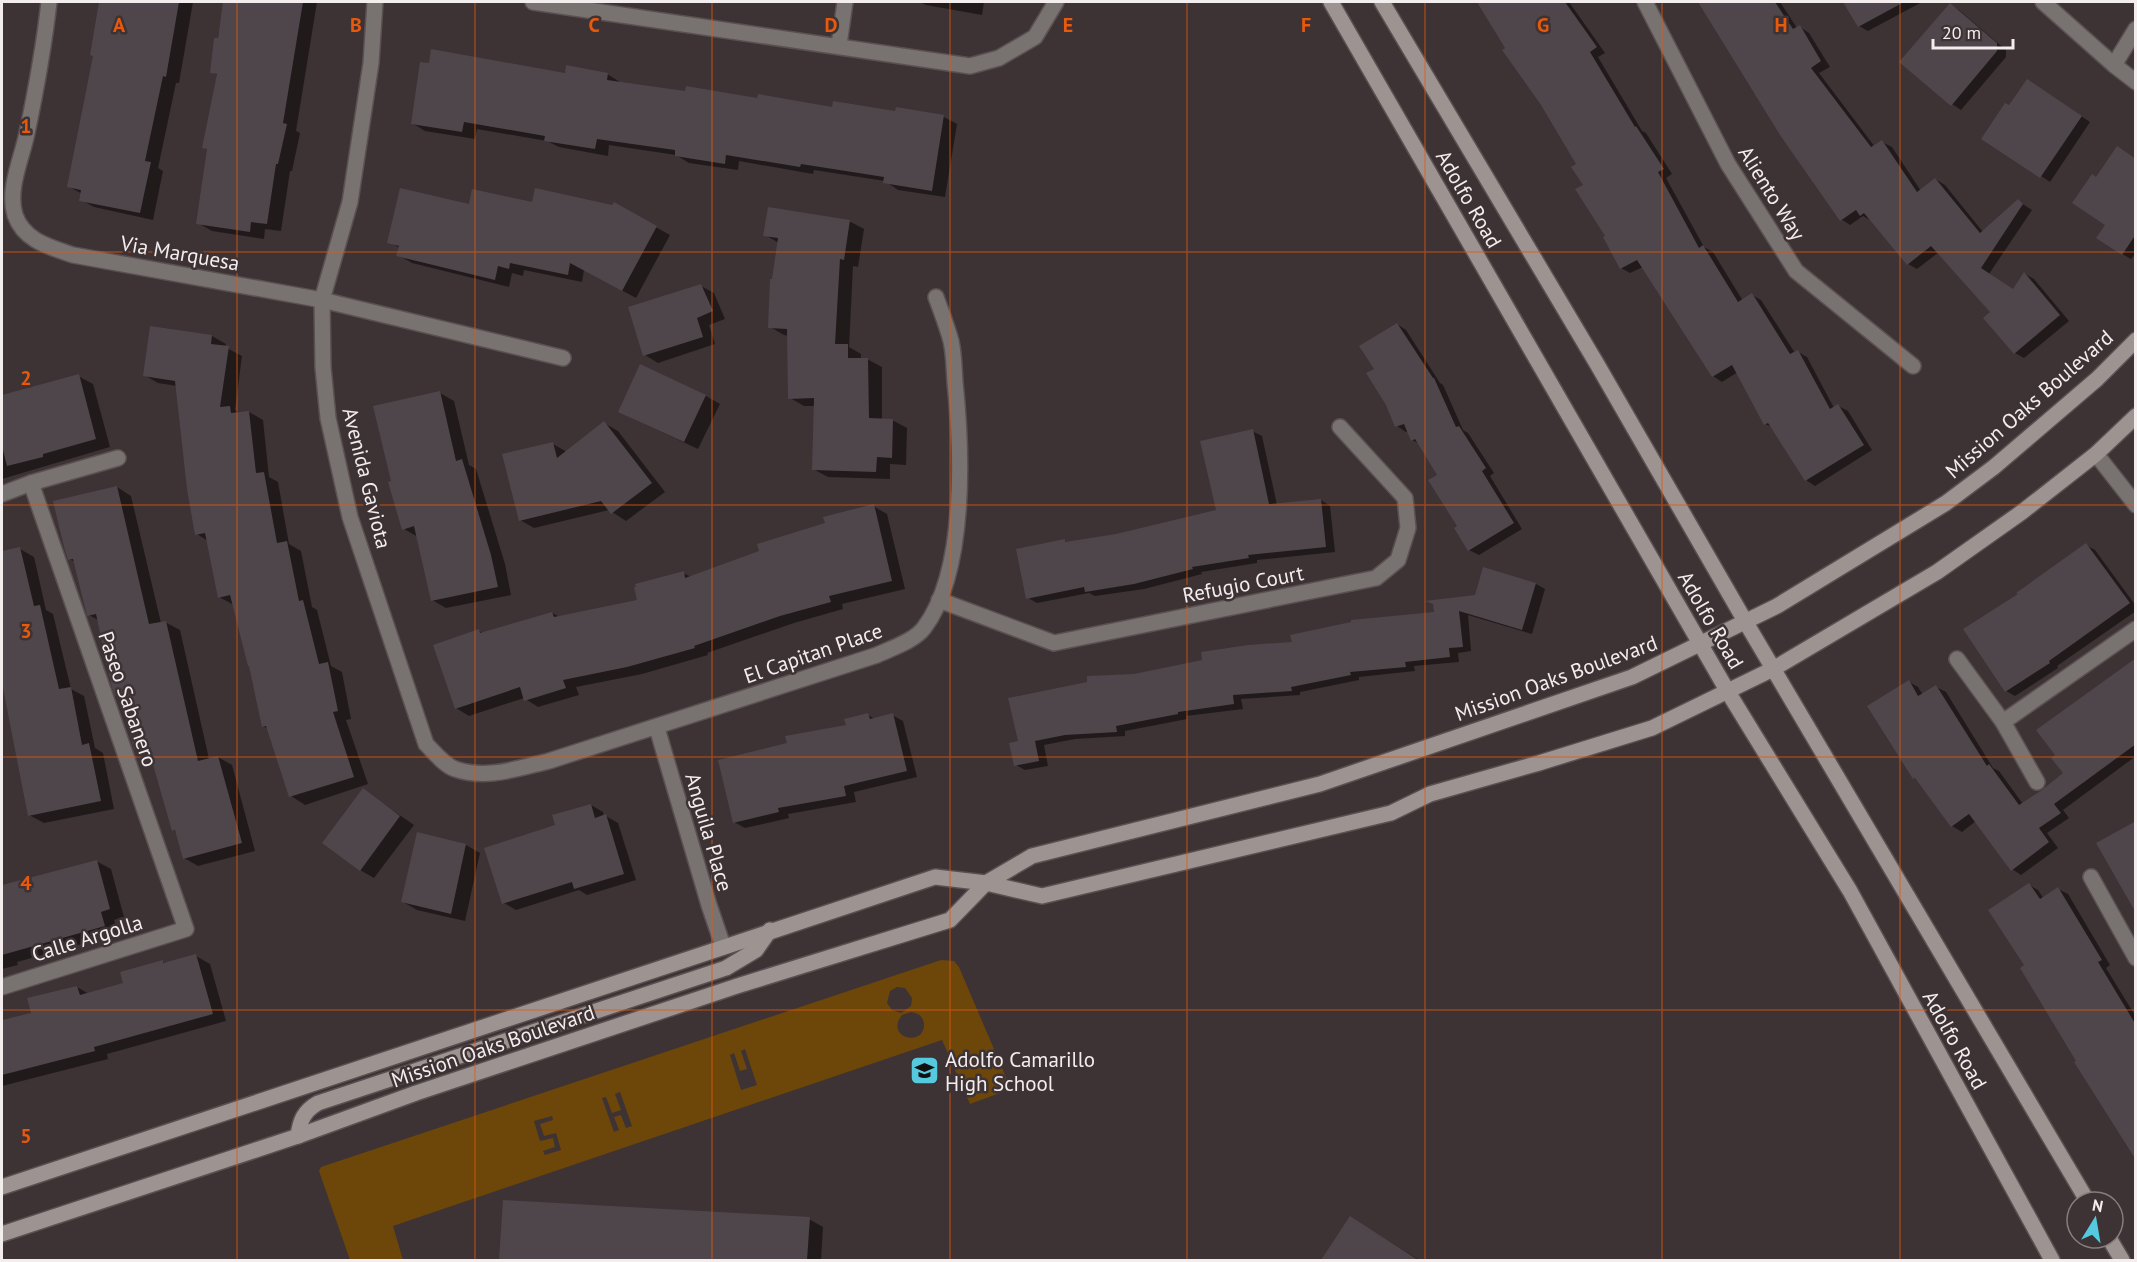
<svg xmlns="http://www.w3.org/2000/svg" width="2137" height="1262" font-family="'PT Sans',sans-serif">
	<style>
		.green { fill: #6d4609; fill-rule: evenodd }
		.shadow { fill: #0007 }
		.building { fill: #4f464c }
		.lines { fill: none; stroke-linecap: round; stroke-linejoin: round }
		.street-casing { stroke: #5a5052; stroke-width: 18 }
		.secondary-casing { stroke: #5a5052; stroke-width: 18 }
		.street { stroke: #787270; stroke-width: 15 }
		.secondary { stroke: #9d9491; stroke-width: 15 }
		.grid { fill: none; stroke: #e8590c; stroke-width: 1.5; stroke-opacity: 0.55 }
		.labels { text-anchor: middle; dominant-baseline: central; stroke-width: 5; stroke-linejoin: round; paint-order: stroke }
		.street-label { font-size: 21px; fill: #f4edee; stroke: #3d3234 }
		.poi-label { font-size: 21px; fill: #f4edee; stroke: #3d3234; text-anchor: start }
		.grid-label { font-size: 20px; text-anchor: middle; font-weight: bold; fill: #e8590c; stroke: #3d3234; stroke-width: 5; stroke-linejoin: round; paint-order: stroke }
	</style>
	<rect width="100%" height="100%" fill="#3d3234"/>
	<path class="green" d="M 941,960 L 954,961 L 959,967 L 1011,1089 L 970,1104 L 942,1040 L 393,1226 L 403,1260 L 350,1260 L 319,1171 L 321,1167 ZM 897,987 L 905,988 L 912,998 L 911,1006 L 901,1013 L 892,1010 L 887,1003 L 890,991 ZM 911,1012 C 918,1013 923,1016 924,1024 C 925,1048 884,1038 902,1015 ZM 745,1049 L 757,1085 L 741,1090 L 730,1055 L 734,1053 L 740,1071 L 747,1069 L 741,1051 ZM 620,1092 L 632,1126 L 626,1128 L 621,1115 L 614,1117 L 619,1130 L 614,1132 L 602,1098 L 606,1097 L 612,1113 L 621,1110 L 615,1094 ZM 552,1116 L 553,1120 L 540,1124 L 544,1136 L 556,1133 L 561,1150 L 545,1155 L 543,1151 L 555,1147 L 553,1138 L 540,1141 L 534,1121 Z"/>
	<g class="shadow">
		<polygon points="105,2 193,2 179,83 176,83 158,168 163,171 153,220 94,207 81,200 82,194 68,186"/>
		<polygon points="224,2 317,2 296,131 300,133 292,171 290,171 281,231 265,229 264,239 212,231 198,223 209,150 204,147 219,76 212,72"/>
		<polygon points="920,2 984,2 982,15 926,5"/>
		<polygon points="1478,2 1569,2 1605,53 1598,57 1642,131 1646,133 1672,174 1666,178 1704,247 1713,252 1743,301 1752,295 1761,300 1795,353 1798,352 1807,357 1834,408 1838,406 1848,411 1872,450 1815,486 1806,480 1774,428 1765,424 1738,372 1722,382 1713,376 1643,267 1630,273 1621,268 1585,185 1579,164"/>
		<polygon points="1700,2 1780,2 1797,28 1800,27 1809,33 1830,67 1819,73 1875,147 1882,142 1892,147 1921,191 1935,179 1945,185 1983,232 2018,201 2032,210 1989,274 2013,290 2025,274 2034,279 2069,321 2024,358 2015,353 1992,312 1939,252 1917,269 1908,264 1870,220 1863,216 1850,225 1841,219"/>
		<polygon points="1845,2 1922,2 1868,31 1859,26"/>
		<polygon points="1950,5 1959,10 2006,50 2006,57 1961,110 1952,104"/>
		<polygon points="607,74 620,82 620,84 833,109 896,112 897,109 944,117 957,124 945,197 898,190 885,181 814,170 813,174 739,161 738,170 689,163 676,155 609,145 608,156 559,147 547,141 477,129 475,139 425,131 412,123 566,75"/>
		<polygon points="2036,86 2090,122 2050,182 2041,176 2010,107"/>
		<polygon points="2136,159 2136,253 2131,259 2122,254 2107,225 2097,178"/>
		<polygon points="533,204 613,207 614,204 670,235 636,298 584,270 582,282 524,270 523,276 512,273 509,287 412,263 398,255 400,248 389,242 470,206"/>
		<polygon points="849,221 864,229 858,267 853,266 849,347 861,354 861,359 867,359 882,367 882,420 892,420 907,428 906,465 890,464 890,479 828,477 813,469 815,406 804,406 790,398 789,336 784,335 770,327 779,243 765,235"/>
		<polygon points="701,286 714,293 725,319 709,325 715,344 658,363 645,355"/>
		<polygon points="1397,324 1406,330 1440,383 1443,385 1463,430 1468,433 1494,473 1490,476 1522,529 1479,555 1469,550 1439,475 1420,444 1412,440 1408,431 1406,432 1397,426 1376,369"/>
		<polygon points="212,336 226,344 225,347 242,356 235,410 241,413 249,412 263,420 269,477 278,482 289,544 301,551 312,607 317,610 331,666 342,672 351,719 346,720 368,784 305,805 291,796 268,729 263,726 251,666 234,605 219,597 208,541 197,534 177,386 158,383 144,375"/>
		<polygon points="78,376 93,384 110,447 2,479 2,397"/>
		<polygon points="440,393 454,401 469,465 476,469 505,564 511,595 446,608 432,600 418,537 404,529"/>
		<polygon points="706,396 720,404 698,449 634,419"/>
		<polygon points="604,423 618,431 665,492 626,521 609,510 534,528 520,520 553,444 567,452"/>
		<polygon points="1252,431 1262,436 1277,505 1321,500 1330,506 1335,552 1257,560 1257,563 1201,572 1202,574 1144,589 1095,596 1089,593 1037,603 1028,598 1064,541 1068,543 1116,536 1218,511"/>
		<polygon points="117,487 131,496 161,623 165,622 180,630 209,759 218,757 232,765 255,851 198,866 184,858 177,832 173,830 153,757 150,758 136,749 122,699 117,695 98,620 89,615 75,562 69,559"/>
		<polygon points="873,506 887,514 905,589 842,604 843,609 794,623 707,653 708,655 642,674 576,687 579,695 538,707 524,698 469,716 456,708 479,631 484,634 552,613 560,617 639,602 683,573 691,577 761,552"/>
		<polygon points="2086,545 2095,550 2136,606 2136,611 2057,666 2058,668 2015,696 2006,691 2020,595"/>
		<polygon points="20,549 34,557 46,610 53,614 71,689 84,696 95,748 103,753 114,809 44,823 29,815 3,685 2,685 2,553"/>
		<polygon points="1484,569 1536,584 1545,589 1532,634 1468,615 1471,651 1458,653 1459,662 1414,666 1415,671 1359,677 1359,680 1300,692 1300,695 1241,699 1243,709 1186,716 1187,719 1125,731 1125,736 1075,739 1044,745 1048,766 1025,770 1016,765 1019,743 1135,675 1435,614 1476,597"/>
		<polygon points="2136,660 2136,756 2063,810 2069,818 2047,833 2058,848 2021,875 2012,869 1976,821 1962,832 1952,826 1918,780 1914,778 1909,682 1918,687 1923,695 1936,687 1946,692 1993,768 1999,771 2023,804 2043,791 2065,774"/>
		<polygon points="868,715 875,719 892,715 903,721 917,777 854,792 856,802 788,814 789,818 745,828 734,822 788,745 847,726"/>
		<polygon points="363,790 414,825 374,878 360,870"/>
		<polygon points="591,805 603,812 604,817 606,816 618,823 636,880 587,895 579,890 516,910 504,903 557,826"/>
		<polygon points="418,834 466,845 480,853 465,921 417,910 403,902"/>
		<polygon points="96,861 111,869 124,917 114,920 118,934 17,962 18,965 2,969 2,895"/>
		<polygon points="2029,885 2038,890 2044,899 2058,889 2068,894 2110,965 2106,968 2136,1017 2136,1141 2078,1061 2026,966"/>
		<polygon points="196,956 210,964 226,1021 107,1054 108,1059 2,1086 2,1022 33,1014 77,987 89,994 124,984 162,961 166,964"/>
		<polygon points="504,1202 809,1219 823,1227 821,1260 500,1260"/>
		<polygon points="1350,1218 1364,1226 1419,1260 1322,1260"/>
	</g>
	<g class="building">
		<polygon points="99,2 179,2 166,77 163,76 145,161 151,162 140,213 79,201 81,190 67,187 93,56 90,55"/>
		<polygon points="223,2 303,2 283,123 287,124 278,164 276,164 267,224 251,222 250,232 196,224 207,149 202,148 217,74 210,73 214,38 218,38"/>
		<polygon points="1477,2 1565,2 1597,47 1590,52 1635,127 1636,126 1664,169 1658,172 1699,248 1703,245 1738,302 1752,293 1790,354 1798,350 1830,409 1838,404 1864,445 1805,481 1768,423 1764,425 1732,365 1712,377 1637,260 1620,269 1603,237 1605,236 1575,189 1583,185 1571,167 1576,164 1541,105 1502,50 1505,48"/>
		<polygon points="1698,2 1775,2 1793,29 1800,25 1821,61 1811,68 1871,147 1882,140 1917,192 1935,178 1980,233 2018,199 2023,204 1981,268 2013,289 2024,272 2060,315 2014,354 1983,318 1990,312 1931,246 1907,265 1864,213 1860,216 1856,210 1840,221 1780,135"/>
		<polygon points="1843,2 1904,2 1858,27"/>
		<polygon points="1950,3 1997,43 1997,51 1951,106 1899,62"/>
		<polygon points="431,49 565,73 566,65 608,73 607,80 685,91 686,86 757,98 758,94 832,107 833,101 895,111 896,107 944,115 932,191 883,183 884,177 801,164 800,167 726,155 725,164 675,156 675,150 597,139 595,149 544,141 545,136 464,122 462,132 411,124 420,62 429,63"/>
		<polygon points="2027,79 2082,116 2040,178 1981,139 2005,103 2009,105"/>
		<polygon points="2117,146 2136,159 2136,234 2122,255 2096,238 2105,225 2072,203 2092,174 2096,177"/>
		<polygon points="400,188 469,204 472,189 532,202 535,188 612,205 614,202 657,226 622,291 570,263 568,275 510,263 509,269 498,266 495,280 396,256 399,246 387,243"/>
		<polygon points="768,207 850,220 844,260 840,259 835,344 848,344 848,358 868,358 869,418 893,419 892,458 877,457 876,472 812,470 814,398 788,399 787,329 768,328 770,279 772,279 778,238 763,236"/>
		<polygon points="701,284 713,311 697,318 703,337 643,356 628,307"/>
		<polygon points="1397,323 1433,378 1434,378 1456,427 1459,426 1486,468 1482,471 1514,523 1468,551 1454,528 1457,526 1428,480 1437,475 1415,439 1411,441 1404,424 1395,427 1386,405 1366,373 1374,369 1359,346"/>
		<polygon points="150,326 212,335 211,344 229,346 220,407 230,406 231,413 249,411 256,473 264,472 277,543 287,541 299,601 303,600 319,664 328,662 338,711 333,712 354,777 289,797 266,726 262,727 249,666 248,666 230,595 218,598 205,533 195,535 187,489 175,381 143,376"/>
		<polygon points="640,364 706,395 684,442 618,412"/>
		<polygon points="79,374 96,439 43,454 43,457 7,466 2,446 2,395"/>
		<polygon points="440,391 456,461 462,459 491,555 498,587 431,601 414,526 402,530 388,482 391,481 373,406"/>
		<polygon points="604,421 652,483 611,514 601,501 519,521 502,454 553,442 557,458"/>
		<polygon points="1253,429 1269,504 1321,499 1326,547 1248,555 1249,558 1192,567 1193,569 1134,584 1085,592 1084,587 1026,599 1016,549 1065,539 1065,542 1116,534 1216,510 1200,441"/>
		<polygon points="117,486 149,624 166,621 198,761 218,756 242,843 183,859 175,830 172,831 148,747 134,750 120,695 115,696 112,688 96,614 87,616 73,559 68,560 64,547 53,501"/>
		<polygon points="874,504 892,581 829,596 831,602 780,616 694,646 695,648 627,667 563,680 566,688 524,701 520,687 455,709 433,645 479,629 480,633 552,612 554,617 637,600 634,587 636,587 635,584 684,571 685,578 759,551 757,544 825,523 823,517"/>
		<polygon points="2086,543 2130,603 2049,661 2050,663 2005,692 1963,629 2018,594 2016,593"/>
		<polygon points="20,547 34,606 40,605 59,689 71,687 82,745 89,743 101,801 28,816 2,683 2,551"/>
		<polygon points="1483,567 1536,583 1522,630 1459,611 1463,647 1449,648 1450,657 1405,662 1406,667 1350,672 1351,675 1291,687 1292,691 1233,695 1234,704 1178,712 1178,714 1116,726 1117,732 1065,735 1035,741 1039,761 1014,766 1009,743 1018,741 1008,698 1087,682 1087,676 1134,674 1202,660 1201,652 1248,645 1292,642 1290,635 1351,622 1351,620 1434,612 1433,604 1425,601 1475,595"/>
		<polygon points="2136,658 2136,744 2054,804 2061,813 2039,828 2049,842 2011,871 1969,814 1951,827 1915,778 1913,779 1867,706 1909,680 1918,696 1936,685 1987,766 1989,764 2019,805 2042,790 2063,773 2051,758 2055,755 2036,730"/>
		<polygon points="868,713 870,719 893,713 907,771 844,786 846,796 778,808 779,812 733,823 718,760 787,743 785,736 846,725 844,719"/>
		<polygon points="363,788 400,816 360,871 322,843"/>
		<polygon points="591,804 595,818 606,814 624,874 574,889 572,882 502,904 484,848 555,825 552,815"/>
		<polygon points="2136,821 2136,913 2096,843"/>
		<polygon points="417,832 466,844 451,914 401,902"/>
		<polygon points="97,860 110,909 101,912 105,926 2,955 2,885"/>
		<polygon points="2029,883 2040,899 2058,887 2102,960 2098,962 2136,1025 2136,1160 2074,1062 2076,1061 2020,968 2024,965 1988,910"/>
		<polygon points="196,954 213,1014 94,1047 95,1051 2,1075 2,1020 31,1013 27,998 77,986 80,995 123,983 120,972 163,960 163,963"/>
		<polygon points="503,1200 810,1217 807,1260 499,1260"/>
		<polygon points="1350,1216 1418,1260 1321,1260"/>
	</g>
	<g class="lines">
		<defs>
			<g id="street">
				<path d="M 49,2 C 44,46 36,90 27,133 C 22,158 7,189 15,215 C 24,241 50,247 73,255 L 322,300 L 563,358"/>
				<path d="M 375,2 L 371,63 L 350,202 L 322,300 L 323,367 L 328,418 L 350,517 L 426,744 C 434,752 444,765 455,769 C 486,780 519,768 549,761 L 877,655 C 892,648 914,641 924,628 C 967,571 962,450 955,382 C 954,368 954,354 951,341 C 947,326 941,311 936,297"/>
				<polyline points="533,2 970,66 999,58 1035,37 1056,2"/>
				<polyline points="1645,2 1728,164 1796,271 1913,366"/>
				<polyline points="2043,2 2114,65 2136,82"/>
				<polyline points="839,45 845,2"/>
				<polyline points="2114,65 2136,29"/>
				<polyline points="2096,454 2136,505"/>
				<polyline points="2,494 31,483 118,458"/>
				<polyline points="939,600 1054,643 1376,578 1398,560 1408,528 1405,498 1340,427"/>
				<polyline points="1957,659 2003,722 2037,782"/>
				<polyline points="2003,722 2136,629"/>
				<polyline points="657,728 709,905 723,946"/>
				<polyline points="2091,877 2136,958"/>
				<polyline points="2,987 186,929 31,483"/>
			</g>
			<g id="secondary">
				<polyline points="1331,2 1728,692 1850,891 2052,1260"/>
				<polyline points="1382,2 1597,364 1745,621 2088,1202"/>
				<path d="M 298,1136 C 300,1120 304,1111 318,1103 L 726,968 L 756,950 L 770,930"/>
				<polyline points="2,1187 935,877 986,883 1042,896 1391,813 1430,794 1539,763 1652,728 1773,669 1937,572 2022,512 2096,454 2136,416"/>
				<polyline points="2,1234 298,1136 416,1093 737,986 950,920 986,883 1032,856 1320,784 1632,677 1777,606 1946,503 1994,467 2097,379 2136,340"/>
				<polyline points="2109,1238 2122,1260"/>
			</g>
		</defs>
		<use href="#street" class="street-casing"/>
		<use href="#secondary" class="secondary-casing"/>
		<use href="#street" class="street"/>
		<use href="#secondary" class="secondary"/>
	</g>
	<path class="grid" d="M 237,2 L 237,1260M 475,2 L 475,1260M 712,2 L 712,1260M 950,2 L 950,1260M 1187,2 L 1187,1260M 1425,2 L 1425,1260M 1662,2 L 1662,1260M 1900,2 L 1900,1260M 2,252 L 2136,252M 2,505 L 2136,505M 2,757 L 2136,757M 2,1010 L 2136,1010"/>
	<defs>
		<symbol id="school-square" viewBox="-11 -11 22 22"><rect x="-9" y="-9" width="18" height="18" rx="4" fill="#55cadf" stroke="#3d3234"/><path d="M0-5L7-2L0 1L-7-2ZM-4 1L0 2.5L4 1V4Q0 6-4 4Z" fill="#111"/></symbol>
	</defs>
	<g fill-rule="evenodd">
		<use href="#school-square" x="908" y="1054" width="33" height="33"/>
	</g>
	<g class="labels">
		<g class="street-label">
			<text transform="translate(1772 193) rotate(58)">Aliento Way</text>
			<text transform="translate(1469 199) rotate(60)">Adolfo Road</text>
			<text transform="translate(180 253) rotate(10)">Via Marquesa</text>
			<text transform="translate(2029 404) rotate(-41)">Mission Oaks Boulevard</text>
			<text transform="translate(367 478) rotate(76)">Avenida Gaviota</text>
			<text transform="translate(1243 584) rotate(-11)">Refugio Court</text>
			<text transform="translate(1711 620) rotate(60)">Adolfo Road</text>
			<text transform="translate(813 653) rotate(-19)">El Capitan Place</text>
			<text transform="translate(1556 678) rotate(-20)">Mission Oaks Boulevard</text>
			<text transform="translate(128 699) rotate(71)">Paseo Sabanero</text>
			<text transform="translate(709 832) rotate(74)">Anguila Place</text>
			<text transform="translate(87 938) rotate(-17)">Calle Argolla</text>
			<text transform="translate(1955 1040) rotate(61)">Adolfo Road</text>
			<text transform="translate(493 1046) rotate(-19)">Mission Oaks Boulevard</text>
		</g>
		<g class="poi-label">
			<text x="945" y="1059">Adolfo Camarillo<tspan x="945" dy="24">High School</tspan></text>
		</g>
	</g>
	<g class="grid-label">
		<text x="119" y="32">A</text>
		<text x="356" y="32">B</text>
		<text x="594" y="32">C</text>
		<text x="831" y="32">D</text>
		<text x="1068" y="32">E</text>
		<text x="1306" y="32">F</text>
		<text x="1543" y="32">G</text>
		<text x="1781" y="32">H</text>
		<text x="26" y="133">1</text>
		<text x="26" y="385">2</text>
		<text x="26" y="638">3</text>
		<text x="26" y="890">4</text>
		<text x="26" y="1143">5</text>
	</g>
	<rect width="2137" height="1262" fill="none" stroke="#f4edee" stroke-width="6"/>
	<g transform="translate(2095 1220) rotate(11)"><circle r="28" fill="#3d3234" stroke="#867d7e" stroke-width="1.5"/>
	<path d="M0-4.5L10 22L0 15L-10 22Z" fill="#55cadf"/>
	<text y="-9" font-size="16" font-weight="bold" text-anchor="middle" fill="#f4edee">N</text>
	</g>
	<path d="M1933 39v9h80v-9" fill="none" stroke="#f4edee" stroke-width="3"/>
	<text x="1942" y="39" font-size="18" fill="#f4edee" stroke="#3d3234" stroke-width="4.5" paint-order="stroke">20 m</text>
</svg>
